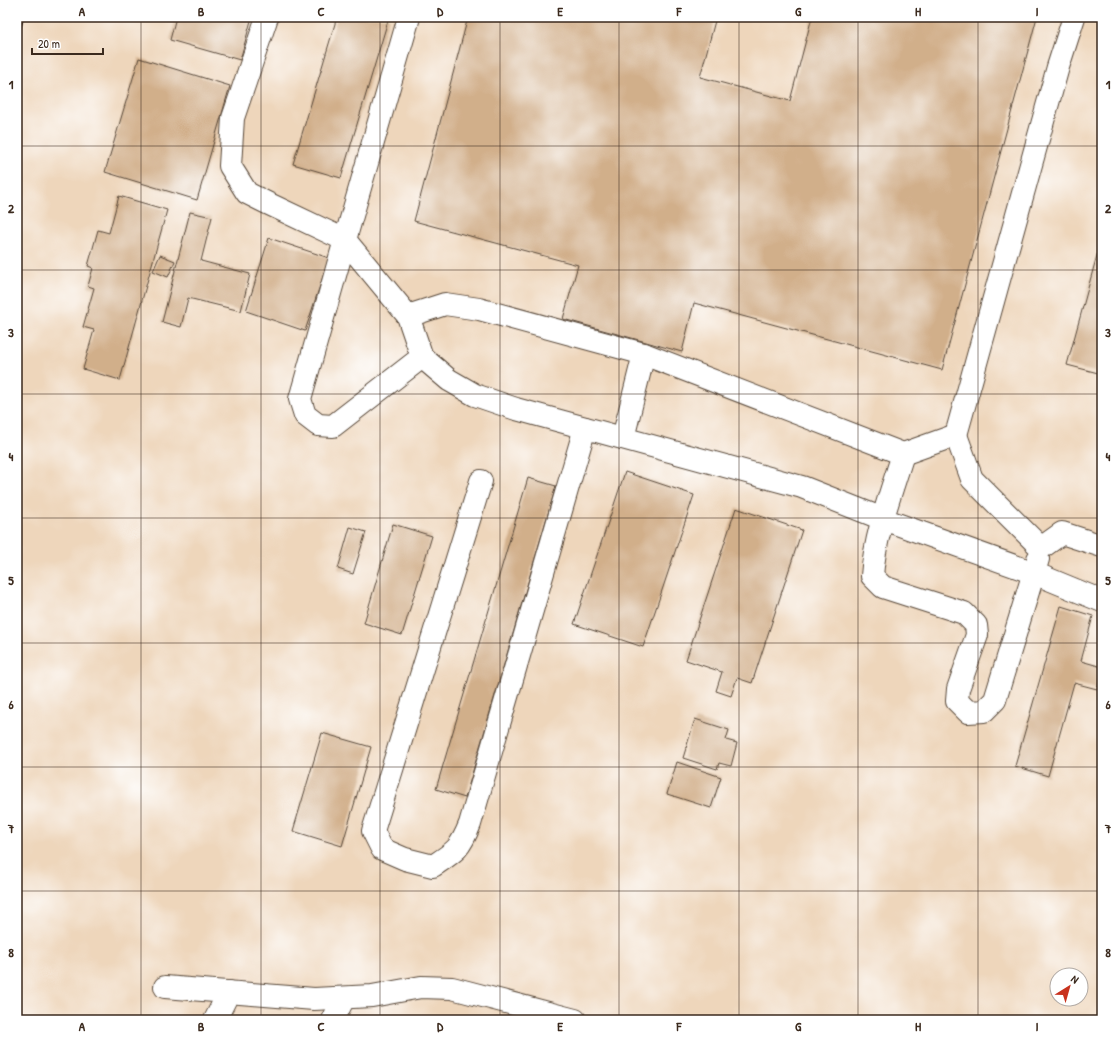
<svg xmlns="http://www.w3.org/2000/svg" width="1119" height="1037" font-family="'Patrick Hand',sans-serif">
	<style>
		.built { fill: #eed6bb; fill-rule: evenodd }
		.building { fill: #d1af8a }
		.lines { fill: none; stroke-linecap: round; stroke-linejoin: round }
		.minor-casing { stroke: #564637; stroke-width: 24 }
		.minor { stroke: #fff; stroke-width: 22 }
		.rail { stroke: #3b2a1e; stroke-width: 3 }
		.grid { fill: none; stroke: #3b2a1e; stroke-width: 1; stroke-opacity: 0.55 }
		.neatline { fill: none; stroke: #3b2a1e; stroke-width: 1.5 }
		.grid-label { font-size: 13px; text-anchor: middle; font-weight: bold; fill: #3b2a1e }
	</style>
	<rect width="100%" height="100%" fill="#fff"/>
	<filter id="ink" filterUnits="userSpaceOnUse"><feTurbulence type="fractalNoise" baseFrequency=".025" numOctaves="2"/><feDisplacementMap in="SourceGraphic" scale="8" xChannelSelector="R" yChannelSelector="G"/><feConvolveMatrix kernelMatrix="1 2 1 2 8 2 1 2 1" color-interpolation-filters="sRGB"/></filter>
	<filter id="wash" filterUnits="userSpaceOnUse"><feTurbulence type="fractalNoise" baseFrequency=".012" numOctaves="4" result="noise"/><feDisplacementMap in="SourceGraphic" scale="16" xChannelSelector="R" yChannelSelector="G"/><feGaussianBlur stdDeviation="0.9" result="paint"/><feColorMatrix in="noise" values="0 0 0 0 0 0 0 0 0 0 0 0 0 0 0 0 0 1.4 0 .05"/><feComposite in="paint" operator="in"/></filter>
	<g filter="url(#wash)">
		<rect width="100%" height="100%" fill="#eee3c5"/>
		<path class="built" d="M 17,17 L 1102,17 L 1102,1020 L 17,1020 ZM 1057,975 L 1081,975 L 1081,999 L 1057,999 Z"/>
		<g id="blocks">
			<g class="building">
				<polygon points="176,17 252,17 240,60 170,40"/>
				<polygon points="337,17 389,17 341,178 293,164"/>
				<polygon points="468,17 716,17 700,77 790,101 812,17 1037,17 942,370 694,303 682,352 563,319 578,265 414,221"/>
				<polygon points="139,58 230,86 197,200 105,172"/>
				<polygon points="119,196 167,210 120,380 83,369 94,330 83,327 94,288 88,286 93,268 88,266 98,230 109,233"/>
				<polygon points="190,212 212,217 201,261 250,274 241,311 188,298 181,327 162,322"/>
				<polygon points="1102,237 1102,374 1067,365"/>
				<polygon points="269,238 329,258 305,331 246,311"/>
				<polygon points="160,255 175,261 168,277 153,271"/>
				<polygon points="625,472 694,495 643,647 574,624"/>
				<polygon points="528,478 556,486 465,798 436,789"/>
				<polygon points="736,508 802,530 752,683 737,678 731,696 716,691 722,672 686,660"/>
				<polygon points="393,524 432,536 402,635 364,623"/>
				<polygon points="350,527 366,532 353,574 338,569"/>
				<polygon points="1061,606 1093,616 1081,661 1102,667 1102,672 1097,689 1074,683 1048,776 1015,766"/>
				<polygon points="695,719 729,730 726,740 737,743 731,766 719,763 717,769 683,758"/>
				<polygon points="322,733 371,747 342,846 293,831"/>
				<polygon points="677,762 721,777 711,808 667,794"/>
			</g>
		</g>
	</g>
	<g filter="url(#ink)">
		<use href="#blocks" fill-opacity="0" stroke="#564637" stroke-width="1"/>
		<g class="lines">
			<defs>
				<g id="minor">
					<polyline points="267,17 233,118 230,166 247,193 267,203 345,240 408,316 422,357 449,380 475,395 516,409 802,487 883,519 1034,573 1102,601"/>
					<polyline points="409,17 345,240 300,399 305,415 318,425 333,426 422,357"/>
					<polyline points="408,316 445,304 479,309 644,354 903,454 956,435 972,479 1041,548 1062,533 1102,546"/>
					<polyline points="956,435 1058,67 1074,17"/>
					<polyline points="623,438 644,354"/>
					<path d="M 903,454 C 891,493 875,534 872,576 L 883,587 L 964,613 L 976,625 L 977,635 L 958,689 L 957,701 L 968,712 L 984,711 L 995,700 L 1038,559"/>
					<path d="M 481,481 L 373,831 L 382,849 L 405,859 L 433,866 C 456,851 460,849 470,824 L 585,428"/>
					<polyline points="165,987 314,999 372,996 421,987 452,988 575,1020"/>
					<polyline points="215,1020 229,992"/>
					<polyline points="333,1020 344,998"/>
				</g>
			</defs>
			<use href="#minor" class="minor-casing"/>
			<use href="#minor" class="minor"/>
			<polyline class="rail" points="17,37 23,17"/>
		</g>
	</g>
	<path class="grid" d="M 141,17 L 141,1020M 261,17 L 261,1020M 380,17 L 380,1020M 500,17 L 500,1020M 619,17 L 619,1020M 739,17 L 739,1020M 858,17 L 858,1020M 978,17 L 978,1020M 17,146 L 1102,146M 17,270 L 1102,270M 17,394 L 1102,394M 17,518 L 1102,518M 17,643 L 1102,643M 17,767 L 1102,767M 17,891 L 1102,891"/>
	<rect width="1119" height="1037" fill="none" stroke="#fff" stroke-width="44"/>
	<g transform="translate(1069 987) rotate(37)"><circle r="19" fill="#ffffff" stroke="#b1aaa5"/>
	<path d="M0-3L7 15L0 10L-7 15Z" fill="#c8321e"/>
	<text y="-6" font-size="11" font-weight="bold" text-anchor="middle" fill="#3b2a1e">N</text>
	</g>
	<path d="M32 48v6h71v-6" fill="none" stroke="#3b2a1e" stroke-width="2"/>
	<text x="38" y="48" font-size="12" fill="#3b2a1e" stroke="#ffffff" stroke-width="3" paint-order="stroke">20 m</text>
	<rect x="22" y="22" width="1075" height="993" class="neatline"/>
	<g class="grid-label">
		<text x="82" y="16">A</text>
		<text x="201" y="16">B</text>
		<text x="321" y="16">C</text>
		<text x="440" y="16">D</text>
		<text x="560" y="16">E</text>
		<text x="679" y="16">F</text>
		<text x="798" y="16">G</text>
		<text x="918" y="16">H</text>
		<text x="1037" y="16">I</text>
		<text x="11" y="89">1</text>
		<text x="1108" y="89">1</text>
		<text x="11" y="213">2</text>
		<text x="1108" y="213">2</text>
		<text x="11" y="337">3</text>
		<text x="1108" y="337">3</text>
		<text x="11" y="461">4</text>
		<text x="1108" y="461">4</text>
		<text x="11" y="585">5</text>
		<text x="1108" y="585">5</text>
		<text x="11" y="709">6</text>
		<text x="1108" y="709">6</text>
		<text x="11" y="833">7</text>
		<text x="1108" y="833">7</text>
		<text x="11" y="957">8</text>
		<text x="1108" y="957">8</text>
		<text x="82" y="1031">A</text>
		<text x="201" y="1031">B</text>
		<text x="321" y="1031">C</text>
		<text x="440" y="1031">D</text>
		<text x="560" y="1031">E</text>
		<text x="679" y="1031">F</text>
		<text x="798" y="1031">G</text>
		<text x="918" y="1031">H</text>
		<text x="1037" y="1031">I</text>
	</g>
</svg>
